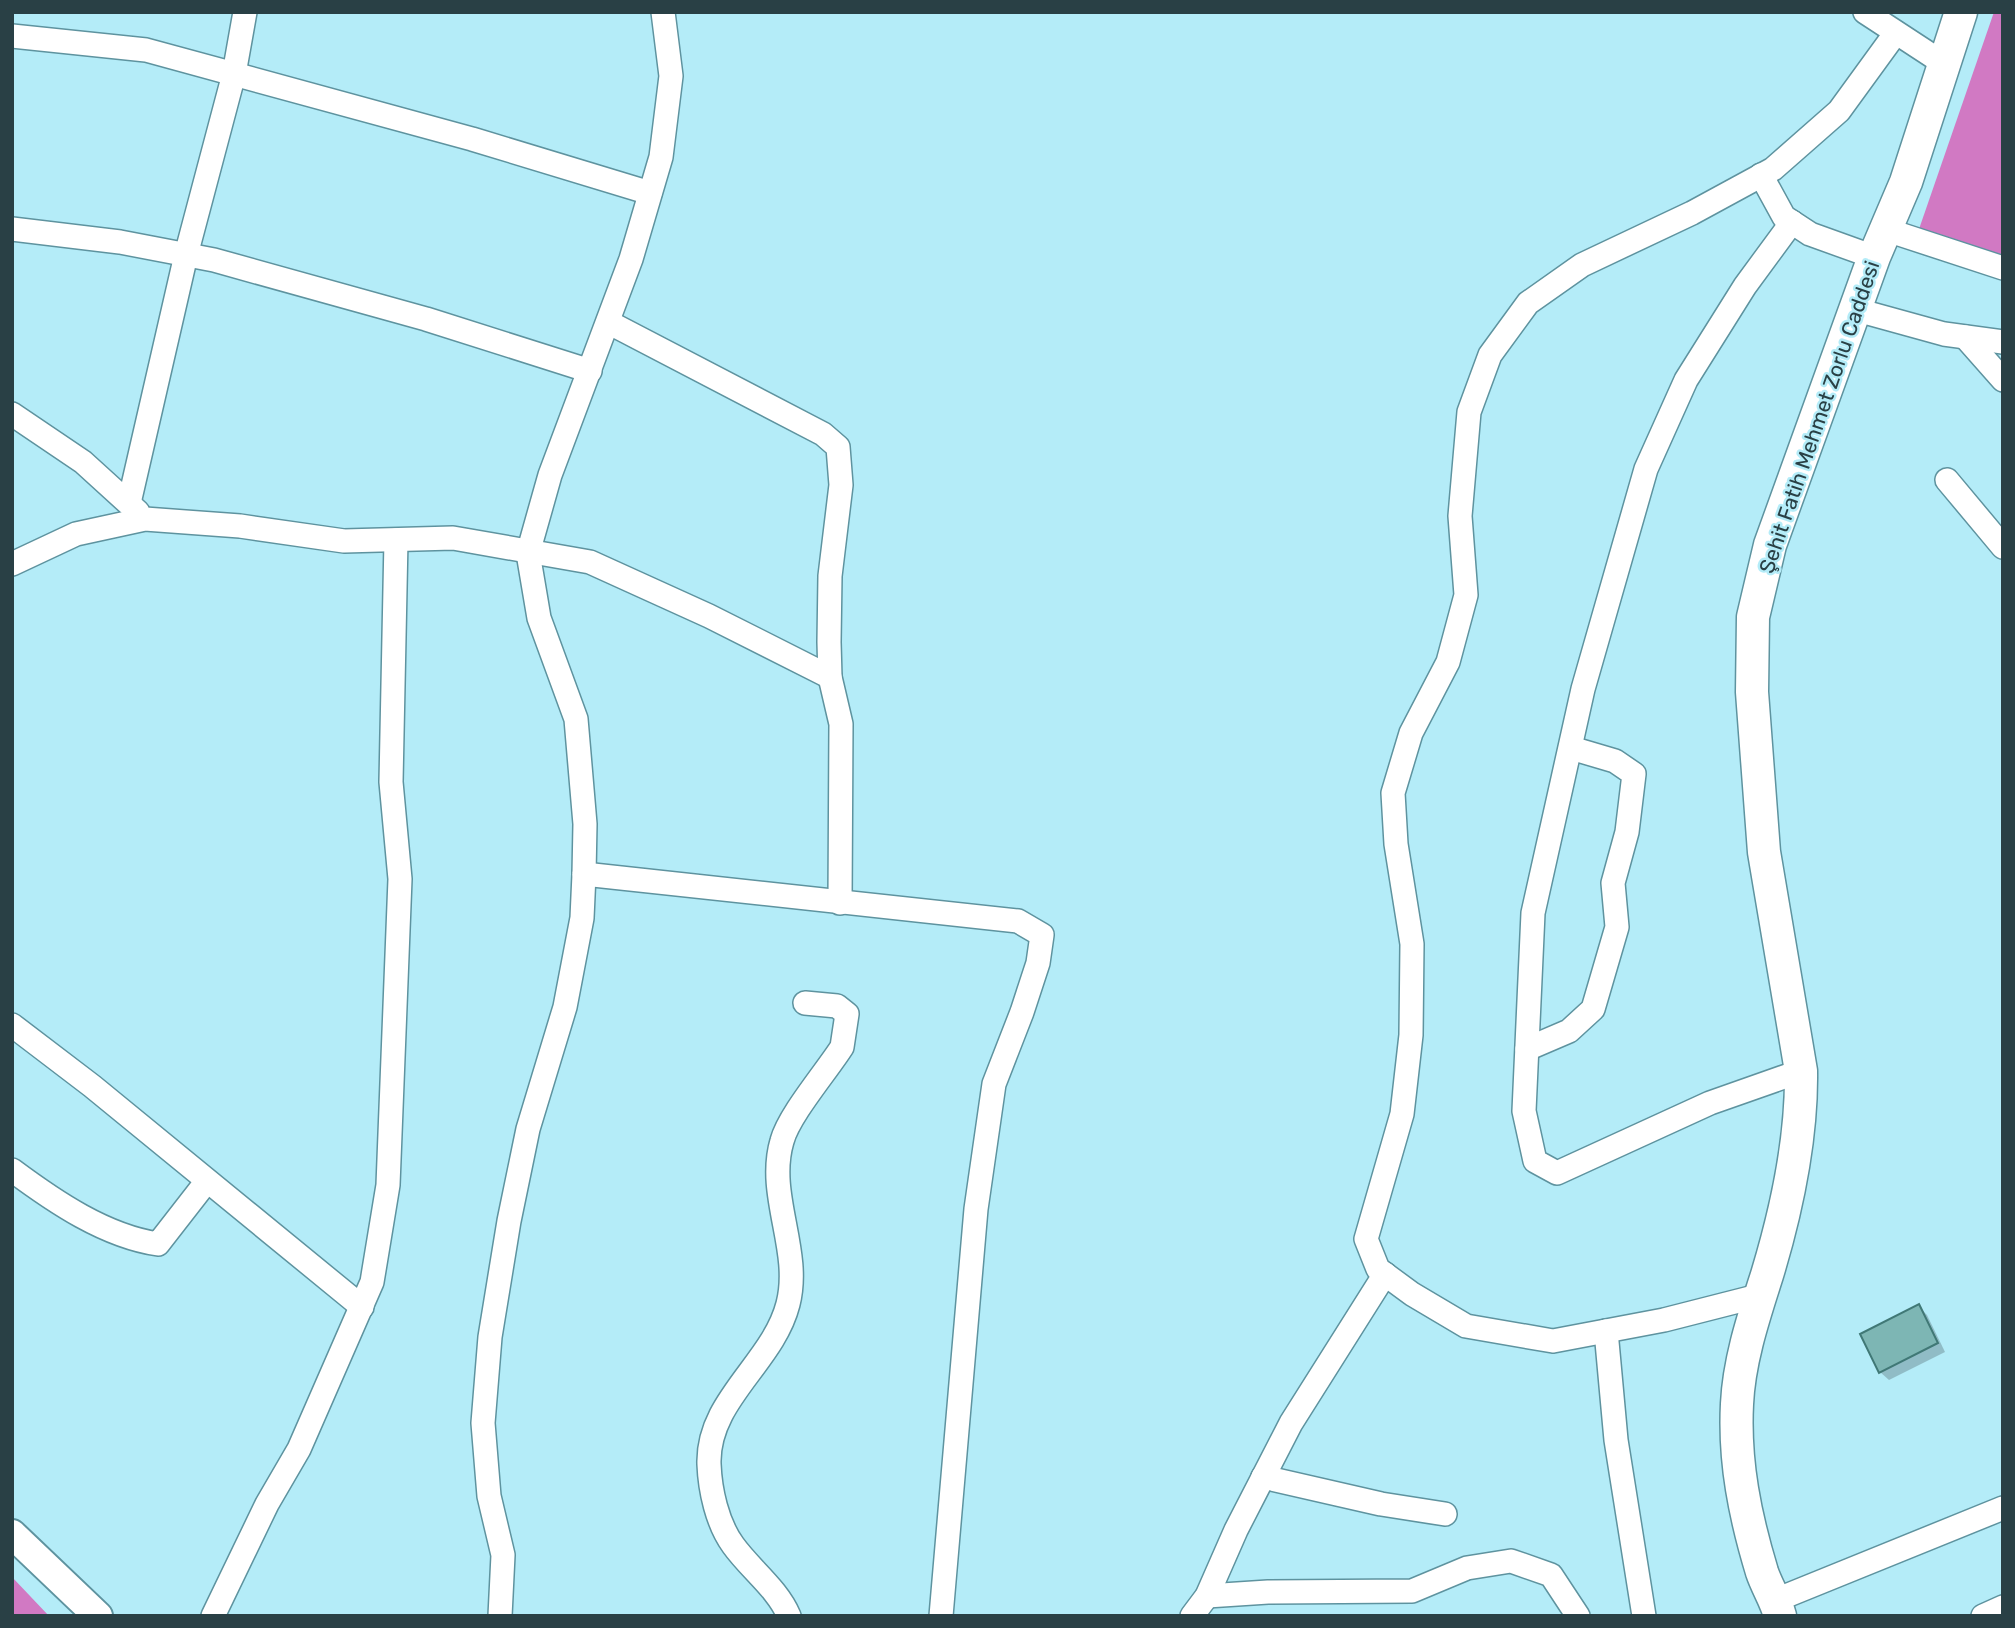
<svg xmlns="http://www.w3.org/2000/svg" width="2015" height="1628" font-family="Rubik,sans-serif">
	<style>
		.forest { fill: #d179c3 }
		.shadow { fill: #0003 }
		.building { fill: #7db6b4; stroke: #407876; stroke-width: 2 }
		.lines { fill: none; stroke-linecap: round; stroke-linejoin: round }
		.minor-casing { stroke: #5e939f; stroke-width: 26 }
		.tertiary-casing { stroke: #5e939f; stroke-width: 32 }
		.secondary-casing { stroke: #5e939f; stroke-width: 35 }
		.minor { stroke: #fff; stroke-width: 23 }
		.tertiary { stroke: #fff; stroke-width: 28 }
		.secondary { stroke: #fff; stroke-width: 32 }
		.labels { text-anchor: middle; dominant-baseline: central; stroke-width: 5; stroke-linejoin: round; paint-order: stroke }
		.street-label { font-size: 21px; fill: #294045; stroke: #b4ecf8 }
	</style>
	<rect width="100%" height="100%" fill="#b4ecf8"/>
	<g class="forest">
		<polygon points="1994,12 2003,12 2003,273 1918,232"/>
		<polygon points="12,1576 12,1577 49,1616 12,1616"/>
	</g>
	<polygon class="shadow" points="1919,1307 1927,1315 1945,1352 1889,1380 1880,1372 1862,1335"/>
	<polygon class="building" points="1919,1304 1938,1343 1879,1373 1860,1334"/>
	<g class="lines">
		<defs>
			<g id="minor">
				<polyline points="1865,12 1946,65"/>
				<polyline points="12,36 146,50 472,139 650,193"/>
				<polyline points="1761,175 1784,217 1810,234 1874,257"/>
				<polyline points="1792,222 1745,286 1686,380 1646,469 1583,689 1533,913 1524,1111 1535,1161 1557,1173 1710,1103 1801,1071"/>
				<polyline points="12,229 120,242 214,260 426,319 590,371"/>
				<polyline points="1887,230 2003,268"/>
				<polyline points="1857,310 1944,334 2003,342"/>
				<polyline points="608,322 823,434 838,447 841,485 830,576 829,642 830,677 841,724 840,903"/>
				<polyline points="1965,337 2003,380"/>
				<polyline points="12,414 83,462 138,512"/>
				<polyline points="1947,480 2003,547"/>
				<polyline points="129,503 186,255 234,74 245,12"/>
				<polyline points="12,564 76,534 145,519 240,526 344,541 453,538 590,562 709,616 830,677"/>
				<polyline points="584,874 1018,921 1042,935 1038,963 1022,1012 994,1084 976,1209 941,1616"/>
				<polyline points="12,1025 92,1086 362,1307"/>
				<polyline points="1527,1049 1569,1031 1593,1009 1617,927 1613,883 1627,832 1634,774 1615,761 1571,748"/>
				<path d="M 12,1170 C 55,1202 105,1236 158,1244 L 207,1181"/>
				<polyline points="1758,1296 1664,1320 1553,1341 1466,1326 1412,1294 1378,1269 1366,1239 1402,1114 1411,1035 1412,944 1396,844 1393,793 1411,733 1448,662 1466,595 1460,516 1469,412 1490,355 1528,303 1582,265 1692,213 1773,169 1839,111 1895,34"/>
				<polyline points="1606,1331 1616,1440 1644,1616"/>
				<polyline points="1263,1477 1381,1504 1445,1514"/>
				<polyline points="1207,1596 1268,1592 1412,1591 1467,1568 1511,1561 1551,1575 1578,1616"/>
				<polyline points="1776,1600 2003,1508"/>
				<polyline points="213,1616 267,1504 299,1449 372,1282 388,1185 400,879 391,782 396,540"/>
				<polyline points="500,1616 503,1555 489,1496 483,1423 490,1337 509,1221 528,1129 565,1007 582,918 584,874 585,824 576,719 539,618 528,553 550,475 631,259 661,157 671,76 663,12"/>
				<path d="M 789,1616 C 777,1588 750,1569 733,1545 C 717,1523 710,1490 709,1464 C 707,1400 773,1363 788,1304 C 802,1250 766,1195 782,1141 C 789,1115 826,1072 842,1047 L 847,1014 L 837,1006 L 805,1003"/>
				<polyline points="1192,1616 1207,1596 1236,1530 1291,1423 1385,1274"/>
				<polyline points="1983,1616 2003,1607"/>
			</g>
			<polyline id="tertiary" points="12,1534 98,1616"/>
			<path id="secondary" d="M 1780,1616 C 1776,1600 1767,1587 1762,1572 C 1745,1516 1734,1462 1737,1404 C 1739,1360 1754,1316 1767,1275 C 1787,1209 1802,1139 1801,1071 L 1764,852 L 1752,692 L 1753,617 L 1770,545 L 1874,257 L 1906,182 L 1961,12"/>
		</defs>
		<use href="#minor" class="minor-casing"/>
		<use href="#tertiary" class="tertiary-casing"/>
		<use href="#secondary" class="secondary-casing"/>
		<use href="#minor" class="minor"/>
		<use href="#tertiary" class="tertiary"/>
		<use href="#secondary" class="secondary"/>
	</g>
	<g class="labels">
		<g class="street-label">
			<text transform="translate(1819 417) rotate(-71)">Şehit Fatih Mehmet Zorlu Caddesi</text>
		</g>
	</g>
	<rect width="2015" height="1628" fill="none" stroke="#294045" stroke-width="28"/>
</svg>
